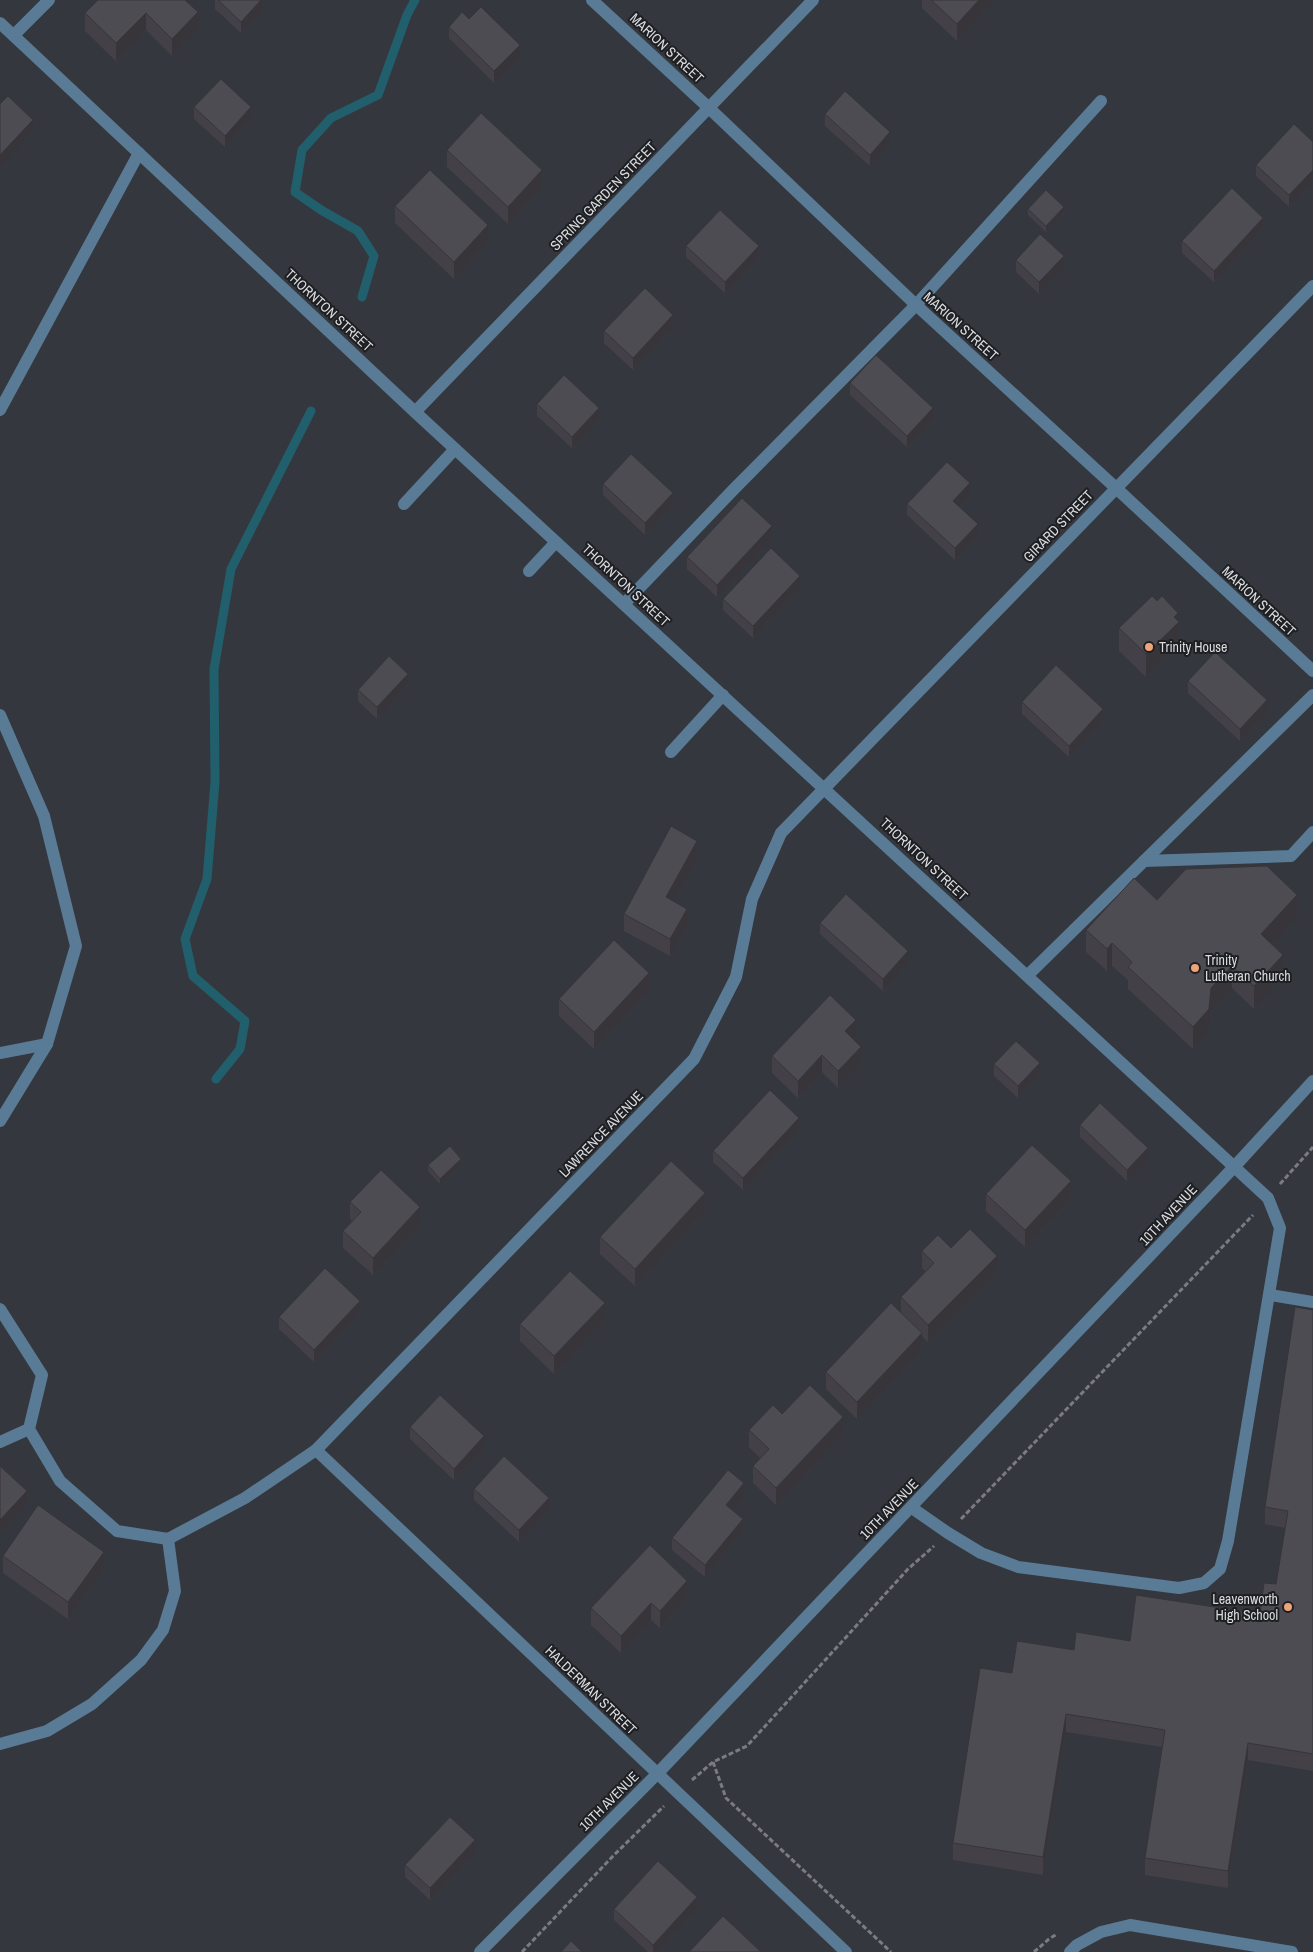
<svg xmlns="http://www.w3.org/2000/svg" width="1313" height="1952" font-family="'Archivo Narrow',sans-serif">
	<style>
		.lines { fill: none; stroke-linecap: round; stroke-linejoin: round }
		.stream { stroke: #215f6d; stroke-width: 9 }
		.path { stroke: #7a7c82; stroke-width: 3; stroke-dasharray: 5 2.5; stroke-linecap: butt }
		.minor { stroke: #5a7b96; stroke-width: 12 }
		.wall { fill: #434147 }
		.shaded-wall { fill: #37353a }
		.building { fill: #4e4c53; stroke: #37353a }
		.poi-dot { fill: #efa378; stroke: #1e1f22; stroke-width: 2 }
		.labels { text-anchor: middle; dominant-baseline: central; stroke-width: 4; stroke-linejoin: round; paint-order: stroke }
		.street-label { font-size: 14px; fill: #dadce0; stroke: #1e1f22 }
		.poi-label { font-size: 14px; fill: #dadce0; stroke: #1e1f22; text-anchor: start }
	</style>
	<rect width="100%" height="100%" fill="#35373e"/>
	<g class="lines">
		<g class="stream">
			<polyline points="362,297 374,256 358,231 321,210 295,192 302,150 331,118 378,95 407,15 415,0"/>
			<polyline points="216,1079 240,1049 245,1021 193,976 185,939 207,879 215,782 214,669 231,569 311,411"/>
		</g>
		<g class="path">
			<polyline points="1280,1184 1313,1147"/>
			<polyline points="961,1519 1253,1215"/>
			<polyline points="713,1762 726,1798 891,1952"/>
			<polyline points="692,1780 713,1762 747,1746 908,1569 934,1546"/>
			<polyline points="522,1952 614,1855 664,1806"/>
			<polyline points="1034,1952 1049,1939 1057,1934"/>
		</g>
		<g class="minor">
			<polyline points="592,0 709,108 916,305 1116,488 1313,671"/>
			<polyline points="0,23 415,412 1268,1198 1280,1228 1228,1541 1220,1569 1204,1583 1179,1588 1018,1567 981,1553 948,1533 912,1508"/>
			<polyline points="14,35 49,0"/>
			<polyline points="0,410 139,153"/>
			<polyline points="415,412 813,0"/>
			<polyline points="404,504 455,449"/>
			<polyline points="529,571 556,542"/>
			<polyline points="624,604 734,489 916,305 1101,101"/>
			<polyline points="0,715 44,816 76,946 47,1044 0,1121"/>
			<polyline points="671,752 723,695"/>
			<polyline points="1144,861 1291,856 1313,832"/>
			<polyline points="1028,975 1313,695"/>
			<polyline points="0,1053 47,1044"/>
			<polyline points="1270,1295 1313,1302"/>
			<polyline points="0,1309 42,1375 29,1429 60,1481 117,1531 168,1539 245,1498 316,1450 694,1059 736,977 752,899 781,833 1313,286"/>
			<polyline points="0,1442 29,1429"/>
			<polyline points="316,1450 846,1952"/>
			<polyline points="0,1744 47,1731 92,1704 141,1660 163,1630 175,1591 168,1539"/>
			<polyline points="480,1952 657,1774 1235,1166 1313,1081"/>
			<polyline points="1070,1952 1077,1945 1101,1932 1130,1925 1292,1952"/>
		</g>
	</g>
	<g class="wall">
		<polygon points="185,0 198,29 172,56 146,30 116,61 85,31 85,13"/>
		<polygon points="215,0 262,0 262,11 241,33 215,9"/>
		<polygon points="922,0 995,0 957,41 922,8"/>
		<polygon points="469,19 520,57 494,83 449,38 449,27"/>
		<polygon points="194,107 251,119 225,147 194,119"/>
		<polygon points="825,114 890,144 870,166 825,126"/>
		<polygon points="1313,142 1313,181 1289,207 1256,176 1256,165"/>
		<polygon points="447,150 542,187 508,224 447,167"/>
		<polygon points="395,206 488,242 454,279 395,223"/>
		<polygon points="1028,209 1064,213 1046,232 1028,215"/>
		<polygon points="1263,229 1214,282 1182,253 1182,241"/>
		<polygon points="686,246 759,257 725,293 686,257"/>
		<polygon points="1016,260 1064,267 1039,294 1016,272"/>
		<polygon points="673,326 633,370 604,343 604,331"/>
		<polygon points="850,383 933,420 907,447 850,395"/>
		<polygon points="537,404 599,420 572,448 537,416"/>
		<polygon points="603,484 673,505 645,535 603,495"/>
		<polygon points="970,495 959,507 978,536 955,560 907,515 907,504"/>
		<polygon points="772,538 717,597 687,569 687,557"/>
		<polygon points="800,587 753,638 723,610 723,599"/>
		<polygon points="1178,621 1179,644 1146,677 1119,651 1119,628"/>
		<polygon points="1188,681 1267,712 1240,741 1188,693"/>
		<polygon points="408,685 377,719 358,701 358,690"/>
		<polygon points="1022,702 1103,721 1069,757 1022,714"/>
		<polygon points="697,858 673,902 687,926 670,956 624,931 624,914"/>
		<polygon points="1157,900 1297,917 1272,944 1283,977 1254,1009 1232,988 1211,1011 1209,1032 1193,1049 1128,989 1128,980 1112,966 1107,971 1086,952 1086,930"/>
		<polygon points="820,923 908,963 883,991 820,934"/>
		<polygon points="649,990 594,1049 559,1016 559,999"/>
		<polygon points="856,1037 853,1040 861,1064 838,1088 822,1072 798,1098 772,1073 772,1056"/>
		<polygon points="994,1064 1040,1074 1018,1098 994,1076"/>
		<polygon points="1080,1125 1148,1159 1127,1181 1080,1137"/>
		<polygon points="799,1129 743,1190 713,1162 713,1151"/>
		<polygon points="428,1165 461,1165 440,1184 428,1171"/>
		<polygon points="986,1194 1071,1198 1025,1247 986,1211"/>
		<polygon points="350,1202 420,1224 373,1275 343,1248 343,1231 352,1221 350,1219"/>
		<polygon points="705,1210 635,1286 600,1254 600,1237"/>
		<polygon points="951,1248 997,1273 928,1342 922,1336 922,1350 857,1419 826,1389 826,1372 901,1312 901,1297 926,1272 922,1268 922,1251"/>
		<polygon points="1313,1310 1313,1771 1248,1760 1228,1888 1145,1875 1145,1858 1162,1747 1066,1732 1043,1875 953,1860 953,1843 1012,1673 1074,1650 1130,1641 1260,1614 1276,1584 1285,1528 1265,1524 1265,1507"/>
		<polygon points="360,1312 314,1362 279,1329 279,1317"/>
		<polygon points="605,1320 554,1374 520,1341 520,1324"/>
		<polygon points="782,1414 843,1434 776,1505 753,1483 753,1466 760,1458 749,1447 749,1430"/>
		<polygon points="410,1427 484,1447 454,1480 410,1439"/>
		<polygon points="474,1489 549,1509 519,1542 474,1500"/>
		<polygon points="744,1495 731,1510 743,1531 705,1577 672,1550 672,1538"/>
		<polygon points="3,1556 104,1569 68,1619 3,1573"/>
		<polygon points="687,1598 660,1628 651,1620 621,1653 591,1625 591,1608"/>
		<polygon points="475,1852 430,1900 405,1877 405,1865"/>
		<polygon points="614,1909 697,1909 657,1952 648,1952 614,1920"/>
	</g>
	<g class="shaded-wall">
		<polygon points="261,0 262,0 262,11 241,33 241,22"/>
		<polygon points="979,0 995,0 957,41 957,24"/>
		<polygon points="198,12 198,29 172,56 172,39"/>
		<polygon points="146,13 146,30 116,61 116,43"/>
		<polygon points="520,45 520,57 494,83 494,71"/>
		<polygon points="251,107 251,119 225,147 225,136"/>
		<polygon points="33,120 33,131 0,167 0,155"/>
		<polygon points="890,132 890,144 870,166 870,155"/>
		<polygon points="542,170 542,187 508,224 508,207"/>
		<polygon points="1313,170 1313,181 1289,207 1289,195"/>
		<polygon points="1064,207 1064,213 1046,232 1046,226"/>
		<polygon points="1263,218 1263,229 1214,282 1214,271"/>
		<polygon points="488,225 488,242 454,279 454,262"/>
		<polygon points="759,246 759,257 725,293 725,282"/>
		<polygon points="1064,256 1064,267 1039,294 1039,282"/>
		<polygon points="673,315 673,326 633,370 633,358"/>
		<polygon points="599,408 599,420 572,448 572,437"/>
		<polygon points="933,408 933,420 907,447 907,436"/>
		<polygon points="970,483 970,495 953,513 953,501"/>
		<polygon points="673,493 673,505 645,535 645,523"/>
		<polygon points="978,524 978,536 955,560 955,548"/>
		<polygon points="772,526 772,538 717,597 717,585"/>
		<polygon points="800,576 800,587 753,638 753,626"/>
		<polygon points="1178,613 1179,644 1146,677 1146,654 1174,617"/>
		<polygon points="408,674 408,685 377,719 377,707"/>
		<polygon points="1267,700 1267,712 1240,741 1240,729"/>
		<polygon points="1103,709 1103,721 1069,757 1069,746"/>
		<polygon points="697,841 697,858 666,915 666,897"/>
		<polygon points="1297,895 1297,917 1261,956 1261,934"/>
		<polygon points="687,909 687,926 670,956 670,939"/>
		<polygon points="1112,943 1112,966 1107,971 1107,949"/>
		<polygon points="908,951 908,963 883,991 883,979"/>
		<polygon points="1283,955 1283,977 1254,1009 1254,986"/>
		<polygon points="1232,966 1232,988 1211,1011 1209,1032 1193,1049 1193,1027 1211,988"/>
		<polygon points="649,973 649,990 594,1049 594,1032"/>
		<polygon points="856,1020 856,1037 845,1049 845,1031"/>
		<polygon points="861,1047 861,1064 838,1088 838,1071"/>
		<polygon points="822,1055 822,1072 798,1098 798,1081"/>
		<polygon points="1040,1063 1040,1074 1018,1098 1018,1086"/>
		<polygon points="799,1118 799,1129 743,1190 743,1178"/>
		<polygon points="1148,1148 1148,1159 1127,1181 1127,1170"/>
		<polygon points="461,1159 461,1165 440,1184 440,1179"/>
		<polygon points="1071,1181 1071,1198 1025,1247 1025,1230"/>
		<polygon points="705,1193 705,1210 635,1286 635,1269"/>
		<polygon points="420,1207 420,1224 373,1275 373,1258"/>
		<polygon points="997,1256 997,1273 928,1342 928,1325"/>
		<polygon points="360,1301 360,1312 314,1362 314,1350"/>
		<polygon points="605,1303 605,1320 554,1374 554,1356"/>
		<polygon points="922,1333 922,1350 857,1419 857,1402"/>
		<polygon points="843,1417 843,1434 776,1505 776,1488"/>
		<polygon points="484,1436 484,1447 454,1480 454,1469"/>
		<polygon points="744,1483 744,1495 726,1517 726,1505"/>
		<polygon points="27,1491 27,1503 0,1532 0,1520"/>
		<polygon points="549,1498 549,1509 519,1542 519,1530"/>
		<polygon points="743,1519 743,1531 705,1577 705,1565"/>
		<polygon points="104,1552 104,1569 68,1619 68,1602"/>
		<polygon points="687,1581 687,1598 660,1628 660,1611"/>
		<polygon points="651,1603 651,1620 621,1653 621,1636"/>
		<polygon points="1066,1714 1066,1732 1043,1875 1043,1857"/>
		<polygon points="1248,1743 1248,1760 1228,1888 1228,1871"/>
		<polygon points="475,1840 475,1852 430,1900 430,1888"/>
		<polygon points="697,1897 697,1909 657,1952 653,1952 653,1945"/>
	</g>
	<g class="building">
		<polygon points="98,0 185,0 198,12 172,39 146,13 116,43 85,13"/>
		<polygon points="218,0 261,0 241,22"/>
		<polygon points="931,0 979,0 957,24"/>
		<polygon points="481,7 520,45 494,71 449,27 462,12 469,19"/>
		<polygon points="221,79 251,107 225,136 194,107"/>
		<polygon points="845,91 890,132 870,155 825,114"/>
		<polygon points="8,96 33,120 0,155 0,104"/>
		<polygon points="481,113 542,170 508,207 447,150"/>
		<polygon points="1294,124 1313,142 1313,170 1289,195 1256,165"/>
		<polygon points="430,170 488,225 454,262 395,206"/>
		<polygon points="1232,188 1263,218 1214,271 1182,241"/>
		<polygon points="1046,190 1064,207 1046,226 1028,209"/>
		<polygon points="720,210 759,246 725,282 686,246"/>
		<polygon points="1040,234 1064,256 1039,282 1016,260"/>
		<polygon points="645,288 673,315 633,358 604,331"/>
		<polygon points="876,355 933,408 907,436 850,383"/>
		<polygon points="564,375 599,408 572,437 537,404"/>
		<polygon points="631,454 673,493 645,523 603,484"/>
		<polygon points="947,462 970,483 953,501 978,524 955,548 907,504"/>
		<polygon points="742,498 772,526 717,585 687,557"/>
		<polygon points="771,548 800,576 753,626 723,599"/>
		<polygon points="1152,596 1157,601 1162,596 1178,613 1174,617 1179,622 1146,654 1119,628"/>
		<polygon points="1215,652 1267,700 1240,729 1188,681"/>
		<polygon points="389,656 408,674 377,707 358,690"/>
		<polygon points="1056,665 1103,709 1069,746 1022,702"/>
		<polygon points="671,826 697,841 666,897 687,909 670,939 624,914"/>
		<polygon points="1267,866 1297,895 1261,934 1283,955 1254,986 1232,966 1211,988 1209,1009 1193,1027 1128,967 1132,962 1112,943 1107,949 1086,930 1134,878 1157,900 1186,869"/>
		<polygon points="846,894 908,951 883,979 820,923"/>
		<polygon points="614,940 649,973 594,1032 559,999"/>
		<polygon points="830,995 856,1020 845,1031 861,1047 838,1071 822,1055 798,1081 772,1056"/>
		<polygon points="1016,1041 1040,1063 1018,1086 994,1064"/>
		<polygon points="770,1090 799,1118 743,1178 713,1151"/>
		<polygon points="1100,1103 1148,1148 1127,1170 1080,1125"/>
		<polygon points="1032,1145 1071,1181 1025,1230 986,1194"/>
		<polygon points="450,1146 461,1159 440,1179 428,1165"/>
		<polygon points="671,1161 705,1193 635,1269 600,1237"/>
		<polygon points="381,1170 420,1207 373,1258 343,1231 361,1212 350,1202"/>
		<polygon points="970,1229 997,1256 928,1325 901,1297 934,1263 922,1251 938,1235 951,1248"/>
		<polygon points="325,1268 360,1301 314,1350 279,1317"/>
		<polygon points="570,1271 605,1303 554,1356 520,1324"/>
		<polygon points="891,1303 922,1333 857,1402 826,1372"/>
		<polygon points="1295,1307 1313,1310 1313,1754 1248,1743 1228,1871 1145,1858 1165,1730 1066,1714 1043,1857 953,1843 980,1668 1012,1673 1017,1641 1074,1650 1076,1632 1130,1641 1136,1595 1260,1614 1264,1583 1276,1584 1288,1511 1265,1507"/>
		<polygon points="810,1385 843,1417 776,1488 753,1466 769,1449 749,1430 773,1405 782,1414"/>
		<polygon points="440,1395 484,1436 454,1469 410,1427"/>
		<polygon points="504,1456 549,1498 519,1530 474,1489"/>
		<polygon points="0,1466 27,1491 0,1520"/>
		<polygon points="728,1470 744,1483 726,1505 743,1519 705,1565 672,1538"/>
		<polygon points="38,1505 104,1552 68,1602 3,1556"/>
		<polygon points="650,1545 687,1581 660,1611 651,1603 621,1636 591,1608"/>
		<polygon points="450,1817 475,1840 430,1888 405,1865"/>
		<polygon points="658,1861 697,1897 653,1945 614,1909"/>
		<polygon points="723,1916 761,1952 689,1952"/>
		<polygon points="571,1941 582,1952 561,1952"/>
	</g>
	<g class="poi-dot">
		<circle cx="1149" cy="647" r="5"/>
		<circle cx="1195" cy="968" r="5"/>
		<circle cx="1288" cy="1607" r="5"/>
	</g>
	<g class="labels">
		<g class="street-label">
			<text transform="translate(667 48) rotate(43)">MARION STREET</text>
			<text transform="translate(603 196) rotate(-46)">SPRING GARDEN STREET</text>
			<text transform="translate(329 310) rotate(43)">THORNTON STREET</text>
			<text transform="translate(961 326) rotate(42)">MARION STREET</text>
			<text transform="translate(1058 526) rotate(-46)">GIRARD STREET</text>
			<text transform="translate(626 585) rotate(43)">THORNTON STREET</text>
			<text transform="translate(1259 601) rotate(43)">MARION STREET</text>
			<text transform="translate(924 859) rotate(43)">THORNTON STREET</text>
			<text transform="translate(601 1134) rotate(-46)">LAWRENCE AVENUE</text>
			<text transform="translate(1168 1215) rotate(-47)">10TH AVENUE</text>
			<text transform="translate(889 1509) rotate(-46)">10TH AVENUE</text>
			<text transform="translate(591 1690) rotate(44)">HALDERMAN STREET</text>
			<text transform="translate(609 1801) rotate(-45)">10TH AVENUE</text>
		</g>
		<g class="poi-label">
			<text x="1159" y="647">Trinity House</text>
			<text x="1205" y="960">Trinity<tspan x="1205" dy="16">Lutheran Church</tspan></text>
			<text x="1278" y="1599" text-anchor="end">Leavenworth<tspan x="1278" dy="16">High School</tspan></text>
		</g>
	</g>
</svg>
